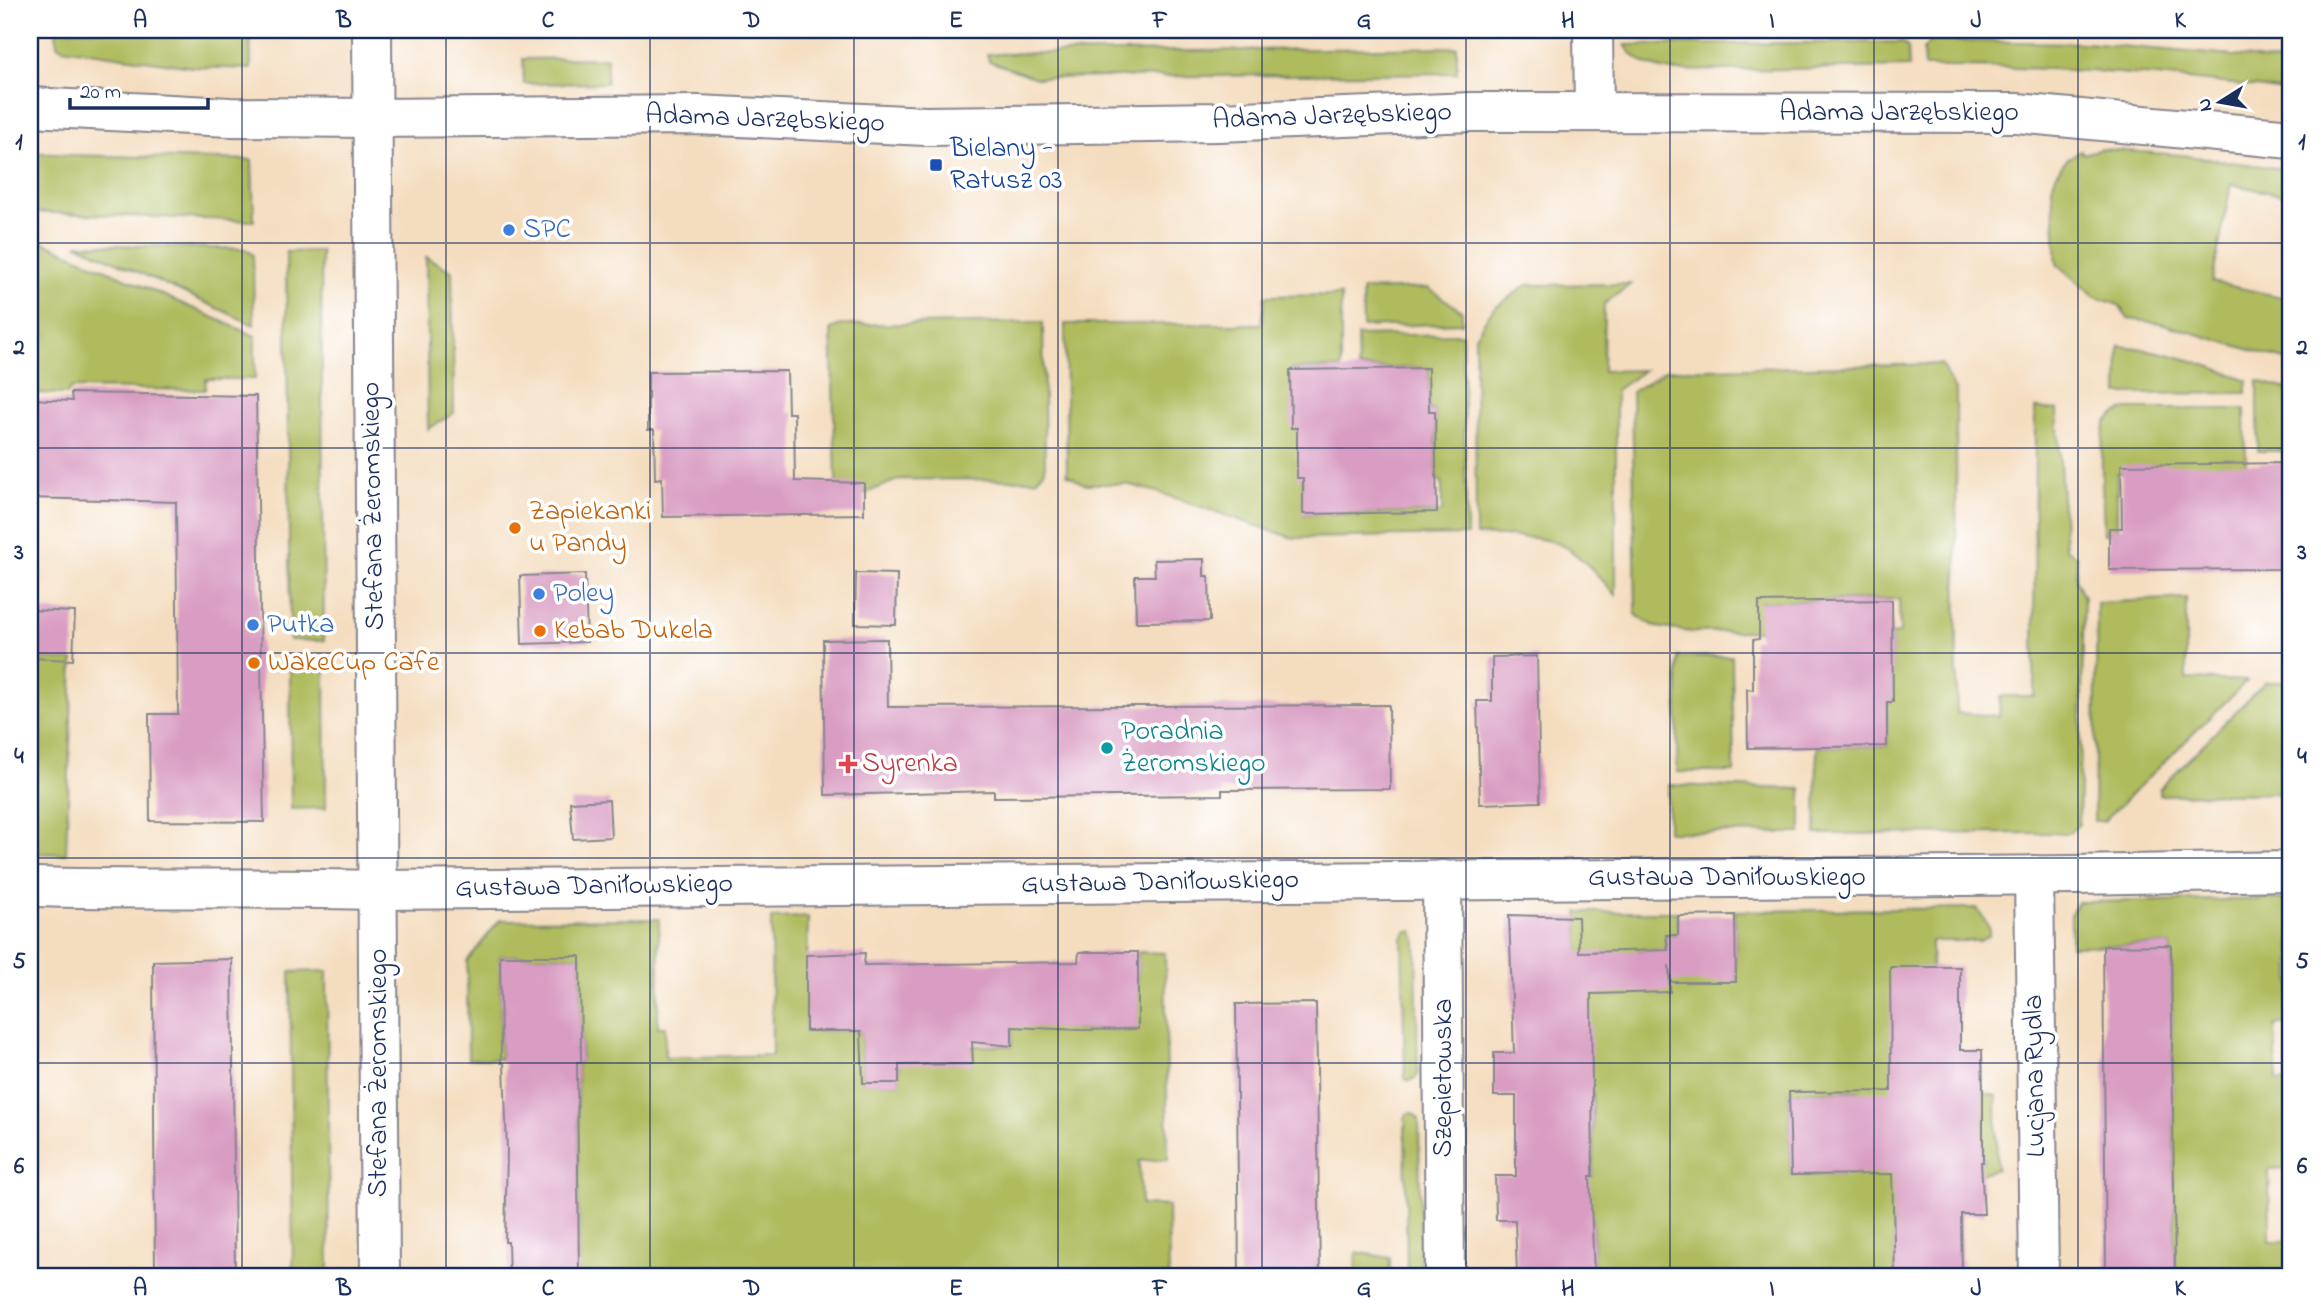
<svg xmlns="http://www.w3.org/2000/svg" width="2321" height="1306" font-family="'Indie Flower',sans-serif">
	<style>
		.green { fill: #afbb5d; stroke: #65755e; stroke-width: 2; fill-rule: evenodd }
		.building { fill: #d99dc3 }
		.lines { fill: none; stroke-linecap: round; stroke-linejoin: round }
		.minor-casing { stroke: #88868e; stroke-width: 42 }
		.tertiary-casing { stroke: #88868e; stroke-width: 42 }
		.secondary-casing { stroke: #88868e; stroke-width: 42 }
		.minor { stroke: #fff; stroke-width: 38 }
		.tertiary { stroke: #fff; stroke-width: 38 }
		.secondary { stroke: #fff; stroke-width: 38 }
		.grid { fill: none; stroke: #1b2f5e; stroke-width: 2; stroke-opacity: 0.55 }
		.transit-dot { fill: #1a4fb4; stroke: #fff; stroke-width: 2.5 }
		.shop-dot { fill: #3f7fe0; stroke: #fff; stroke-width: 2.5 }
		.food-dot { fill: #e8710a; stroke: #fff; stroke-width: 2.5 }
		.culture-dot { fill: #0f9aa8; stroke: #fff; stroke-width: 2.5 }
		.health-dot { fill: #e0444e; stroke: #fff; stroke-width: 2.5 }
		.labels { text-anchor: middle; dominant-baseline: central; stroke-width: 7; stroke-linejoin: round; paint-order: stroke }
		.street-label { font-size: 28px; fill: #1b2f5e; stroke: #fff }
		.transit-label { font-size: 28px; fill: #164399; stroke: #fff; text-anchor: start }
		.shop-label { font-size: 28px; fill: #366cbe; stroke: #fff; text-anchor: start }
		.food-label { font-size: 28px; fill: #c56008; stroke: #fff; text-anchor: start }
		.culture-label { font-size: 28px; fill: #0d838f; stroke: #fff; text-anchor: start }
		.health-label { font-size: 28px; fill: #be3a42; stroke: #fff; text-anchor: start }
		.neatline { fill: none; stroke: #1b2f5e; stroke-width: 2.5 }
		.grid-label { font-size: 23px; text-anchor: middle; font-weight: bold; fill: #1b2f5e }
	</style>
	<rect width="100%" height="100%" fill="#fff"/>
	<filter id="ink" filterUnits="userSpaceOnUse"><feTurbulence type="fractalNoise" baseFrequency=".0143" numOctaves="2"/><feDisplacementMap in="SourceGraphic" scale="14" xChannelSelector="R" yChannelSelector="G"/><feConvolveMatrix kernelMatrix="1 2 1 2 8 2 1 2 1" color-interpolation-filters="sRGB"/></filter>
	<filter id="wash" filterUnits="userSpaceOnUse"><feTurbulence type="fractalNoise" baseFrequency=".00686" numOctaves="4" result="noise"/><feDisplacementMap in="SourceGraphic" scale="28" xChannelSelector="R" yChannelSelector="G"/><feGaussianBlur stdDeviation="1.57" result="paint"/><feColorMatrix in="noise" values="0 0 0 0 0 0 0 0 0 0 0 0 0 0 0 0 0 1.4 0 .05"/><feComposite in="paint" operator="in"/></filter>
	<g filter="url(#wash)">
		<rect width="100%" height="100%" fill="#f4ddbf"/>
		<g class="green">
			<polygon points="56,30 250,30 251,69 192,67 62,48 57,45"/>
			<path d="M 1930,41 L 2086,43 L 2245,57 L 2291,65 L 2291,92 C 2169,74 2047,66 1924,67 L 1923,50 Z"/>
			<path d="M 1902,42 L 1908,48 L 1909,67 L 1671,71 C 1650,67 1637,63 1625,45 Z"/>
			<polygon points="1457,47 1457,73 1036,78 989,61 987,54"/>
			<polygon points="607,58 607,83 524,84 523,59"/>
			<path d="M 2101,149 L 2181,155 L 2291,170 L 2291,197 L 2231,184 L 2212,282 L 2291,299 L 2291,362 L 2160,323 L 2128,319 L 2119,305 L 2095,297 L 2057,264 L 2052,188 C 2056,169 2064,160 2081,150 L 2083,154 Z"/>
			<polygon points="30,152 69,155 252,160 254,221 30,212"/>
			<polygon points="39,240 255,336 255,379 206,379 205,390 71,388 67,394 30,393 30,248"/>
			<polygon points="77,244 245,249 253,255 254,325"/>
			<polygon points="321,251 324,641 290,640 286,252"/>
			<polygon points="426,257 452,271 454,413 428,429"/>
			<path d="M 1631,284 L 1604,304 L 1603,371 L 1644,370 L 1616,390 L 1616,595 C 1601,579 1586,561 1568,549 C 1546,534 1503,537 1476,535 L 1475,336 L 1493,309 L 1527,285 Z"/>
			<polygon points="1428,288 1462,311 1462,323 1363,327 1362,290"/>
			<polygon points="1341,295 1341,368 1291,369 1292,426 1297,427 1303,477 1304,514 1442,512 1442,481 1436,480 1435,410 1429,410 1428,368 1358,368 1357,336 1462,334 1467,535 1293,538 1157,492 1126,484 1084,484 1067,474 1065,324 1262,324 1265,296"/>
			<polygon points="1043,322 1045,470 1036,480 900,479 837,505 831,329 841,325"/>
			<path d="M 2119,346 C 2162,349 2207,365 2248,380 L 2246,393 L 2118,394 Z"/>
			<polygon points="1941,364 1956,392 1957,713 1999,716 2000,696 2034,696 2035,408 2057,410 2065,549 2077,556 2076,580 2084,597 2079,824 2069,833 1816,834 1817,747 1887,746 1887,702 1892,702 1892,634 1900,633 1899,599 1760,602 1760,631 1691,632 1656,627 1636,615 1632,392 1666,370"/>
			<polygon points="2258,381 2291,390 2291,451 2258,451"/>
			<path d="M 2126,409 L 2245,409 L 2246,472 L 2117,473 L 2117,534 L 2104,534 C 2104,512 2097,435 2108,420 C 2112,415 2121,412 2126,409 Z"/>
			<polygon points="2186,598 2186,679 2247,681 2104,821 2094,821 2097,603"/>
			<polygon points="1732,656 1734,772 1677,772 1678,657"/>
			<polygon points="30,658 73,660 66,854 30,853 35,723 30,723"/>
			<polygon points="290,669 325,670 326,808 291,809"/>
			<polygon points="2265,682 2291,682 2291,793 2159,795 2159,789"/>
			<polygon points="1668,785 1801,789 1801,833 1668,832"/>
			<polygon points="2291,899 2291,1024 2275,1025 2277,1081 2291,1082 2291,1168 2269,1169 2270,1241 2291,1241 2291,1276 2175,1276 2171,945 2071,946 2071,914 2077,902"/>
			<path d="M 1977,908 L 1989,928 L 1989,936 L 1980,941 L 1931,941 L 1934,1091 L 1983,1092 L 1996,1096 L 1997,1169 L 1982,1173 L 1935,1173 L 1894,1215 L 1895,1276 L 1594,1276 L 1592,1217 L 1543,1217 L 1542,1177 L 1593,1176 L 1593,1093 L 1541,1093 L 1579,971 L 1578,912 L 1677,912 L 1678,935 L 1666,935 L 1668,950 L 1640,951 L 1669,978 L 1693,977 L 1736,981 L 1735,911 ZM 1859,1091 L 1859,1174 L 1791,1175 L 1789,1092 ZM 1982,1102 L 1983,1162 L 1950,1163 Z"/>
			<polygon points="808,917 806,1031 861,1031 863,1082 899,1083 900,1018 972,1064 972,1046 1012,1046 1012,1022 1079,1030 1137,1029 1138,952 1165,953 1168,1159 1139,1161 1141,1205 1168,1206 1169,1276 579,1276 577,1062 580,1062 581,1059 580,956 500,956 501,1059 468,1059 467,961 500,920 659,919 658,1027 665,1027 665,1058 772,1055 771,918"/>
			<polygon points="1407,931 1412,931 1416,939 1418,1074 1415,1079 1409,1081 1405,1079 1402,938"/>
			<polygon points="327,971 329,1276 293,1276 290,972"/>
			<polygon points="1413,1113 1419,1119 1421,1276 1407,1276 1405,1118 1407,1114"/>
			<polygon points="1356,1252 1390,1258 1390,1276 1356,1276"/>
		</g>
		<g id="blocks">
			<g class="building">
				<polygon points="1428,368 1429,411 1435,411 1437,512 1303,514 1303,478 1297,478 1297,428 1291,428 1290,370"/>
				<polygon points="787,371 788,413 794,413 795,481 864,483 864,514 663,517 662,478 655,479 654,430 648,430 648,372"/>
				<polygon points="71,393 256,396 264,822 150,821 149,714 178,714 176,502 30,498 30,399 72,401"/>
				<polygon points="2291,463 2291,530 2285,530 2285,569 2109,570 2109,528 2122,528 2121,465"/>
				<polygon points="1204,559 1204,576 1209,576 1210,621 1136,622 1135,576 1155,576 1154,560"/>
				<polygon points="856,573 897,574 896,625 855,624"/>
				<polygon points="585,574 587,642 522,644 520,576"/>
				<polygon points="1892,600 1893,702 1887,702 1887,746 1748,748 1747,689 1753,690 1753,640 1759,639 1759,602"/>
				<polygon points="30,610 75,612 73,660 30,658"/>
				<polygon points="887,639 888,707 1389,705 1390,789 1222,790 1222,795 994,797 994,791 825,795 823,640"/>
				<polygon points="1537,656 1540,802 1480,804 1477,701 1492,701 1492,657"/>
				<polygon points="609,800 611,837 573,839 570,802"/>
				<polygon points="1509,915 1578,917 1579,952 1668,950 1666,935 1678,935 1678,916 1735,915 1736,982 1671,982 1669,965 1670,992 1591,994 1593,1176 1590,1176 1594,1276 1517,1276 1515,1220 1496,1220 1495,1176 1516,1176 1516,1096 1494,1096 1494,1053 1514,1053"/>
				<polygon points="2171,945 2175,1276 2106,1276 2103,946"/>
				<polygon points="1079,952 1138,952 1138,1029 1082,1030 1012,1027 1012,1046 972,1042 973,1064 899,1065 899,1083 863,1083 861,1031 806,1031 806,955 865,953 864,965 1078,962"/>
				<polygon points="500,956 580,956 581,1062 577,1062 579,1276 509,1276 508,1242 505,1242 507,1151 504,1063 501,1063"/>
				<polygon points="232,959 235,1276 155,1276 153,961"/>
				<polygon points="1890,967 1960,967 1960,1050 1982,1050 1983,1092 1983,1162 1981,1162 1984,1214 1961,1214 1962,1276 1895,1276 1892,1174 1791,1175 1789,1092 1891,1091"/>
				<polygon points="1316,1003 1320,1276 1239,1276 1236,1004"/>
			</g>
		</g>
	</g>
	<g filter="url(#ink)">
		<use href="#blocks" fill-opacity="0" stroke="#88868e" stroke-width="2"/>
		<g class="lines">
			<defs>
				<g id="minor">
					<polyline points="1593,30 1594,112"/>
					<polyline points="2034,875 2039,1276"/>
					<polyline points="1442,880 1445,1276"/>
					<path d="M 30,887 C 146,890 262,887 378,890 L 2074,875 L 2291,871"/>
				</g>
				<polyline id="tertiary" points="30,107 230,117 372,118 697,115 926,126 1219,122 1472,112 2017,113 2291,139"/>
				<polyline id="secondary" points="372,30 380,1276"/>
			</defs>
			<use href="#minor" class="minor-casing"/>
			<use href="#tertiary" class="tertiary-casing"/>
			<use href="#secondary" class="secondary-casing"/>
			<use href="#minor" class="minor"/>
			<use href="#tertiary" class="tertiary"/>
			<use href="#secondary" class="secondary"/>
		</g>
	</g>
	<path class="grid" d="M 242,30 L 242,1276M 446,30 L 446,1276M 650,30 L 650,1276M 854,30 L 854,1276M 1058,30 L 1058,1276M 1262,30 L 1262,1276M 1466,30 L 1466,1276M 1670,30 L 1670,1276M 1874,30 L 1874,1276M 2078,30 L 2078,1276M 30,243 L 2291,243M 30,448 L 2291,448M 30,653 L 2291,653M 30,858 L 2291,858M 30,1063 L 2291,1063"/>
	<rect class="transit-dot" x="929" y="158" width="14" height="14" rx="3.5"/>
	<g class="shop-dot">
		<circle cx="509" cy="230" r="7"/>
		<circle cx="539" cy="594" r="7"/>
		<circle cx="253" cy="625" r="7"/>
	</g>
	<g class="food-dot">
		<circle cx="515" cy="528" r="7"/>
		<circle cx="540" cy="631" r="7"/>
		<circle cx="254" cy="663" r="7"/>
	</g>
	<circle class="culture-dot" cx="1107" cy="748" r="7"/>
	<path class="health-dot" d="M844.5 753.5h7v7h7v7h-7v7h-7v-7h-7v-7h7z"/>
	<g class="labels">
		<g class="street-label">
			<text x="1899" y="113">Adama Jarzębskiego</text>
			<text transform="translate(1332 117) rotate(-2)">Adama Jarzębskiego</text>
			<text transform="translate(765 120) rotate(2)">Adama Jarzębskiego</text>
			<text transform="translate(374 506) rotate(-91)">Stefana Żeromskiego</text>
			<text x="1727" y="878">Gustawa Daniłowskiego</text>
			<text transform="translate(1160 883) rotate(-1)">Gustawa Daniłowskiego</text>
			<text transform="translate(594 887) rotate(-1)">Gustawa Daniłowskiego</text>
			<text transform="translate(379 1073) rotate(-90)">Stefana Żeromskiego</text>
			<text transform="translate(2036 1076) rotate(-91)">Lucjana Rydla</text>
			<text transform="translate(1444 1078) rotate(-90)">Szepietowska</text>
		</g>
		<g class="transit-label">
			<text x="950" y="149">Bielany -<tspan x="950" dy="32">Ratusz 03</tspan></text>
		</g>
		<g class="shop-label">
			<text x="523" y="230">SPC</text>
			<text x="553" y="594">Poley</text>
			<text x="267" y="625">Putka</text>
		</g>
		<g class="food-label">
			<text x="529" y="512">Zapiekanki<tspan x="529" dy="32">u Pandy</tspan></text>
			<text x="554" y="631">Kebab Dukela</text>
			<text x="268" y="663">WakeCup Cafe</text>
		</g>
		<g class="culture-label">
			<text x="1121" y="732">Poradnia<tspan x="1121" dy="32">Żeromskiego</tspan></text>
		</g>
		<g class="health-label">
			<text x="862" y="764">Syrenka</text>
		</g>
	</g>
	<rect width="2321" height="1306" fill="none" stroke="#fff" stroke-width="77"/>
	<g transform="translate(2220 102) rotate(259)" stroke="#ffffff" stroke-width="5" paint-order="stroke">
	<path d="M0-5L12 26L0 18L-12 26Z" fill="#1b2f5e"/>
	<text y="-10" font-size="19" font-weight="bold" text-anchor="middle" fill="#1b2f5e">N</text>
	</g>
	<path d="M70 98v10h138v-10" fill="none" stroke="#1b2f5e" stroke-width="3.5"/>
	<text x="80" y="98" font-size="21" fill="#1b2f5e" stroke="#ffffff" stroke-width="5" paint-order="stroke">20 m</text>
	<rect x="38" y="38" width="2244" height="1230" class="neatline"/>
	<g class="grid-label">
		<text x="140" y="27">A</text>
		<text x="344" y="27">B</text>
		<text x="548" y="27">C</text>
		<text x="752" y="27">D</text>
		<text x="956" y="27">E</text>
		<text x="1160" y="27">F</text>
		<text x="1364" y="27">G</text>
		<text x="1568" y="27">H</text>
		<text x="1772" y="27">I</text>
		<text x="1976" y="27">J</text>
		<text x="2180" y="27">K</text>
		<text x="19" y="149">1</text>
		<text x="2302" y="149">1</text>
		<text x="19" y="354">2</text>
		<text x="2302" y="354">2</text>
		<text x="19" y="559">3</text>
		<text x="2302" y="559">3</text>
		<text x="19" y="763">4</text>
		<text x="2302" y="763">4</text>
		<text x="19" y="968">5</text>
		<text x="2302" y="968">5</text>
		<text x="19" y="1173">6</text>
		<text x="2302" y="1173">6</text>
		<text x="140" y="1295">A</text>
		<text x="344" y="1295">B</text>
		<text x="548" y="1295">C</text>
		<text x="752" y="1295">D</text>
		<text x="956" y="1295">E</text>
		<text x="1160" y="1295">F</text>
		<text x="1364" y="1295">G</text>
		<text x="1568" y="1295">H</text>
		<text x="1772" y="1295">I</text>
		<text x="1976" y="1295">J</text>
		<text x="2180" y="1295">K</text>
	</g>
</svg>
